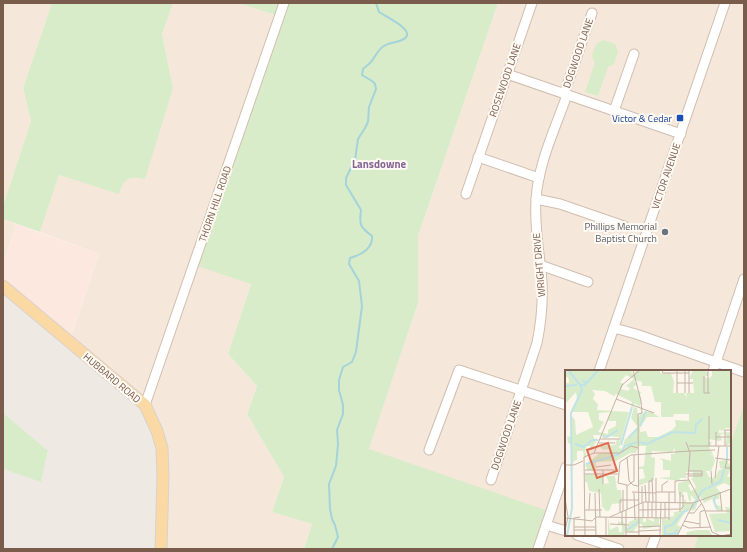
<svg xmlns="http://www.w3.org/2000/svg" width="747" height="552" font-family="'Titillium Web',sans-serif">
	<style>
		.residential { fill: #f5e8da }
		.commercial { fill: #fde8e0 }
		.industrial { fill: #efe9e4 }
		.green { fill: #d8ecc9 }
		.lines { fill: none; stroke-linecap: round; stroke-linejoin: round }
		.stream { stroke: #a5d3da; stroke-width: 2 }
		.minor-casing { stroke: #d1beb0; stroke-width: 11 }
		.major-casing { stroke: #dad1cd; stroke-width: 13 }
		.minor { stroke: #fff; stroke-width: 9 }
		.major { stroke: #fbd9a5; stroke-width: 11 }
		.transit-dot { fill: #1a4fb4; stroke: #fffaf3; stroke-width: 1.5 }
		.worship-dot { fill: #6b7280; stroke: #fffaf3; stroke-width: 1.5 }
		.labels { text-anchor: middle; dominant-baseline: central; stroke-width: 4; stroke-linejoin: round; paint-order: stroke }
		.street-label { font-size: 10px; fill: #7a5c4d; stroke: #fffaf3 }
		.transit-label { font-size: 10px; fill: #164399; stroke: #fffaf3; text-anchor: end }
		.worship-label { font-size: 10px; fill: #5b616d; stroke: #fffaf3; text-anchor: end }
		.neighbourhood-label { font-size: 11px; font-weight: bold; fill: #846695; stroke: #fffaf3 }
		.inset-river { fill: none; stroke: #bfe3e8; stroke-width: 2 }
		.inset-road { fill: none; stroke: #c5b3a7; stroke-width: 1 }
		.view { fill: #dc6d51; fill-opacity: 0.15; stroke: #dc6d51; stroke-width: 2 }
		.inset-edge { fill: none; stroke: #7a5c4d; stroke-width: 2 }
	</style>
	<rect width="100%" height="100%" fill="#fdf6ec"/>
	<g class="residential">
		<polygon points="3,3 52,3 23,88 31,121 3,206"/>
		<polygon points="173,3 238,3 280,16 251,284 228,354 257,386 247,414 284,477 272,512 312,524 304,549 161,549 68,341 73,332 99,254 40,232 59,175 119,193 122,185 173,88 162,34"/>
		<polygon points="498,3 744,3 744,405 730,445 730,371 566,371 566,535 698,535 694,549 538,549 369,449 418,303 418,236"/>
		<polygon points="3,219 16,224 3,265"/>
	</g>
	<polygon class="commercial" points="16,224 99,254 73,332 68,341 3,286 3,265"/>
	<polygon class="industrial" points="3,286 129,393 157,431 161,549 3,549 3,469 41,481 48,452 3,413"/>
	<g class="green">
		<path d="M 52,3 L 173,3 L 162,34 L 173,88 L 145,179 C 128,176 125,177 119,194 L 59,175 L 40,232 L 3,219 L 3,206 L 31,121 L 23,88 Z"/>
		<polygon points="238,3 498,3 418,236 418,303 369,449 551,512 538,549 304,549 312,524 272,512 284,477 247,414 257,386 228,354 251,284 194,265 279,16"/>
		<polygon points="604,40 615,44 618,52 614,64 608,67 598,96 585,92 595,63 592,56 596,44"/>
		<polygon points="744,405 744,549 694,549 698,535 730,535 730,445"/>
		<polygon points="3,413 48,451 41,482 3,469"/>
	</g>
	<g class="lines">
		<path class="stream" d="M 332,549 L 338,537 L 335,525 L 332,519 L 330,509 L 329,484 L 336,466 L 338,444 L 337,430 L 343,414 L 343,405 L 339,390 L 339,380 L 343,367 L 352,362 L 356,352 L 362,306 L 359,281 L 349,264 L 350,258 C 360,255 373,249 372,236 C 360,227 359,225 361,210 L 346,185 L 346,178 L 355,160 L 358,139 L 365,128 L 368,122 L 369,107 L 376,89 L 375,84 L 372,81 L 362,75 L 363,69 C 365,67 368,65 370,63 C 375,58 377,50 384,46 C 389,42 396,43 402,40 C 420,32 385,16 379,12 L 376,3"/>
		<defs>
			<g id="minor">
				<polyline points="507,74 681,134"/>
				<polyline points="564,94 592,13"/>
				<polyline points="614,111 634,54"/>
				<polyline points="478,157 539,178"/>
				<polyline points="466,194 532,3"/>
				<polyline points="536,199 560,204 624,226"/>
				<polyline points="540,265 588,282"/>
				<polyline points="614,328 636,334 744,372"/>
				<polyline points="599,371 725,3"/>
				<polyline points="713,371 744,279"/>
				<polyline points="145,405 284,3"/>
				<polyline points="429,450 459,370 566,405"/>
				<path d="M 491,480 L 537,343 C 541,323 543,303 542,282 C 540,255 534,228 536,200 C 538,164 555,129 567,95"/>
				<polyline points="546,525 566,531"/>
				<polyline points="577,535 619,549"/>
				<polyline points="538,549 566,467"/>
				<polyline points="651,549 656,535"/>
			</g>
			<polyline id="major" points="3,286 145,405 157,431 162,448 163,476 161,549"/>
		</defs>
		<use href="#minor" class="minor-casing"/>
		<use href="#major" class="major-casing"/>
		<use href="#minor" class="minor"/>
		<use href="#major" class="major"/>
	</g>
	<rect class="transit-dot" x="676" y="114" width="8" height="8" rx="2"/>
	<circle class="worship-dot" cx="665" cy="232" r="4"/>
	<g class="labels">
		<g class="street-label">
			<text transform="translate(578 53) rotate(-71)">DOGWOOD LANE</text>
			<text transform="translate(505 80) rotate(-71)">ROSEWOOD LANE</text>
			<text transform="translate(666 176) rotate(-71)">VICTOR AVENUE</text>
			<text transform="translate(215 204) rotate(-71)">THORN HILL ROAD</text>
			<text transform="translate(539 265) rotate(-95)">WRIGHT DRIVE</text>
			<text transform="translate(112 378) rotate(40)">HUBBARD ROAD</text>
			<text transform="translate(506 435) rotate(-71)">DOGWOOD LANE</text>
		</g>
		<g class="transit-label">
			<text x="672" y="118">Victor &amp; Cedar</text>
		</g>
		<g class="worship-label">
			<text x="657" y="226">Phillips Memorial<tspan x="657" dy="12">Baptist Church</tspan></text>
		</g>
		<g class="neighbourhood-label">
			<text x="379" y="164">Lansdowne</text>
		</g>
	</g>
	<g transform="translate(565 370)">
		<rect width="166" height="166" fill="#fdf6ec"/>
		<path d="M 0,0 L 68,0 L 66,2 L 69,5 L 71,0 L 95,0 L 95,3 L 106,3 L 109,12 L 108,23 L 119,23 L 122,28 L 121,23 L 129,23 L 128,9 L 124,9 L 128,0 L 143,0 L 139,1 L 143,2 L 143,6 L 139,6 L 143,9 L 147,6 L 147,0 L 166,1 L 166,58 L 160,58 L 160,61 L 154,60 L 154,63 L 165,62 L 166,73 L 160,76 L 162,67 L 160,63 L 155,65 L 157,70 L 154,71 L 144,69 L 144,72 L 147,72 L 144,78 L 148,84 L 144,85 L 148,85 L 150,91 L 146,101 L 141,101 L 144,107 L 150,108 L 154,100 L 159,99 L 155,98 L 154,91 L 162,90 L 166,98 L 162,107 L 166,107 L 166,116 L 159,113 L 151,117 L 155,122 L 154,129 L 150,129 L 150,134 L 157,137 L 157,141 L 152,141 L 147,129 L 139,133 L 135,126 L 130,140 L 121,141 L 115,150 L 112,155 L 116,157 L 112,166 L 97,166 L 97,148 L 103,150 L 104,147 L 109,146 L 109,142 L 116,141 L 120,129 L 122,133 L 131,131 L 126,125 L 126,131 L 124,131 L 122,122 L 118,122 L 118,127 L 115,127 L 113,121 L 113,113 L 124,110 L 126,114 L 123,115 L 126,121 L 129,120 L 131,117 L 126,108 L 128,108 L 128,101 L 121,102 L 121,108 L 115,108 L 114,111 L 93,108 L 105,107 L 105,100 L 98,100 L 98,91 L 95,88 L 106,91 L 106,84 L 110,84 L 110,78 L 107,82 L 87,81 L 86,87 L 90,88 L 89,110 L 73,116 L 73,110 L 80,108 L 78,99 L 73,99 L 73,97 L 79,96 L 81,76 L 73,76 L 71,83 L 65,83 L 51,91 L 31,92 L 31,100 L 23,100 L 20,95 L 35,83 L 45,83 L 45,79 L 38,80 L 34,76 L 50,75 L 52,69 L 55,71 L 54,67 L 43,66 L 39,69 L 36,65 L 28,65 L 31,72 L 26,80 L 25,76 L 21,76 L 20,82 L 22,87 L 19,88 L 18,81 L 12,81 L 12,90 L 9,91 L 7,95 L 7,75 L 3,73 L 2,67 L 7,66 L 6,45 L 10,50 L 11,65 L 28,57 L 23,42 L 7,42 L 12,29 L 11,22 L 0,34 L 0,13 L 4,13 L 4,10 L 3,7 L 0,8 ZM 61,5 L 69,9 L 61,16 L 65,18 L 63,21 L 56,19 L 59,14 L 55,12 ZM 71,10 L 77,12 L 77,16 L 86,16 L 90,32 L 96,32 L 96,47 L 108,47 L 109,44 L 124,44 L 124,51 L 110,50 L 111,56 L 107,60 L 93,67 L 83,67 L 81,61 L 75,62 L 75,58 L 82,47 L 94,47 L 85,41 L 77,43 L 73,47 L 72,38 L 69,37 L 66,48 L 73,57 L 67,66 L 60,69 L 57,79 L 54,78 L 64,42 L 32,40 L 33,34 L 28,29 L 30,24 L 27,20 L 40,21 L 49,26 L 51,24 L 67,32 L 66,36 L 68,37 L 70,33 L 74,37 L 76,33 L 75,23 L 77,23 L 68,18 L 72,14 L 69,11 ZM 45,42 L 42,51 L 51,51 L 51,56 L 43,60 L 43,64 L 33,62 L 39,52 L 34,50 L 34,43 ZM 20,104 L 38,106 L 38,114 L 44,113 L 41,106 L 50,106 L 52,120 L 56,120 L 57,133 L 47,134 L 44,141 L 41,141 L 37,136 L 36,123 L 24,121 L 22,112 L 20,112 ZM 160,137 L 164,137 L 166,141 L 166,166 L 161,166 L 166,164 L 165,161 L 150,162 L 144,144 L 162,143 ZM 43,147 L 45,160 L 53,156 L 54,162 L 57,162 L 57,155 L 53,154 L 53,151 L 57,153 L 57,150 L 63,158 L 64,152 L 74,148 L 78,148 L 78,152 L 81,152 L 81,148 L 89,152 L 89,148 L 94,148 L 94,156 L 78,159 L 77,154 L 74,154 L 68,162 L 61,161 L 59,164 L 61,166 L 43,166 ZM 132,160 L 144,160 L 148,166 L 121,166 L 122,162 Z" fill="#d8ecc9" fill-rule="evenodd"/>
		<path class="inset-river" d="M 3,0 L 16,16M 0,16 L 12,15M 75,56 L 81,41M 109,62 L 130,63 L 131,55 L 137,49M 38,66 L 42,67 L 53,60M 63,68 L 73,58M 74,72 L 82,74 L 108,62M 10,74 L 19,77 L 27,70 L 33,70M 56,75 L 67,37M 56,82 L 60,76 L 72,72M 162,90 L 162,77M 21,94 L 55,84M 143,118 L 156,111 L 159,99M 151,125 L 149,131 L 152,139M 127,138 L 137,121 L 142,118M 153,150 L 166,153M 62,160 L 73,152M 102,164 L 110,164 L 112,159M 2,166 L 7,138 L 6,43 L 17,20 L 16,15 L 20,15 L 19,11 L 22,13 L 33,0M 100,166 L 100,157 L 107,155 L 118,142 L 123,140"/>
		<path class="inset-road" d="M 68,0 L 76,31 L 77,43 L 73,44 L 74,166M 97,0 L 98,3 L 124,3M 112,0 L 112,23M 124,0 L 124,23M 143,0 L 143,23M 139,6 L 139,23 L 145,23M 112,13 L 128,13M 120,23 L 120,0M 51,29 L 89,43M 144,46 L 144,76M 151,62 L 151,76M 151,67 L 166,67M 35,69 L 55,69M 121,72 L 125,83 L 123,108 L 139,138 L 147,162 L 156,166 L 166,164M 34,73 L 50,73M 124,76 L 166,76M 160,76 L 160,60 L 166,60M 125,81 L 150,80M 29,83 L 55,83 L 66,76 L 73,78M 62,87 L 64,111 L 68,115 L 73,116M 150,88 L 166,90M 162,90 L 160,98 L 166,98M 0,95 L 9,95 L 18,91M 31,97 L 46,95M 20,100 L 53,100M 146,101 L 147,114M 20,104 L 53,104M 121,104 L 137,104M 123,106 L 137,106 L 137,101 L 124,101M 87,108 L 88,132M 150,108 L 154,76M 38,114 L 38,100M 80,115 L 81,132M 62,116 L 69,111 L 69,85M 77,116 L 77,133M 34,119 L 35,147M 58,120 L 58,141M 67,122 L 91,123M 91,122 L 110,122M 97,122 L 97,115 L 103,111M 104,122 L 104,150M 115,122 L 115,142M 155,122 L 157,141M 30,123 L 31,166M 69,123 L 70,150M 0,128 L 3,147 L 0,161M 83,132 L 83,148M 84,132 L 84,111 L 87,111M 87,132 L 87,148M 78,133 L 78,148M 91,133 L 91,108M 110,133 L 110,111 L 124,110M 62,139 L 62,115 L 53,113 L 55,92 L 66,85 L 125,81M 20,140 L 37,140M 24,140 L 25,123M 61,140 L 61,166M 74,140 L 116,139 L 118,137 L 118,125M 57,141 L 57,155M 140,141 L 166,141M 55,142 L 55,130 L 74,130M 124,143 L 129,143 L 137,133M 41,147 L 41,166M 45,147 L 79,132 L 128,133 L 166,119M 0,148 L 20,150M 91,148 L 91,133M 100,148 L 100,133M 20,150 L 27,151 L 31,147 L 104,148M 119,151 L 135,154M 45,154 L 64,155M 117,155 L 124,158 L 146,157M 9,157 L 31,157M 74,157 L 96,156M 135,158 L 135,142 L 140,140M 9,160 L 31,160M 74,161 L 96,160M 61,162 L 74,162M 9,166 L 9,148 L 15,147M 20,166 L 19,87 L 29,83 L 57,15 L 75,0M 95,166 L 96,133M 112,166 L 128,134"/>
		<path class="view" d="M 43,73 L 52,101 L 32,108 L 22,80 Z"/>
		<rect width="166" height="166" class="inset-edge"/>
	</g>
	<rect width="747" height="552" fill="none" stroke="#7a5c4d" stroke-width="8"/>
</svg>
